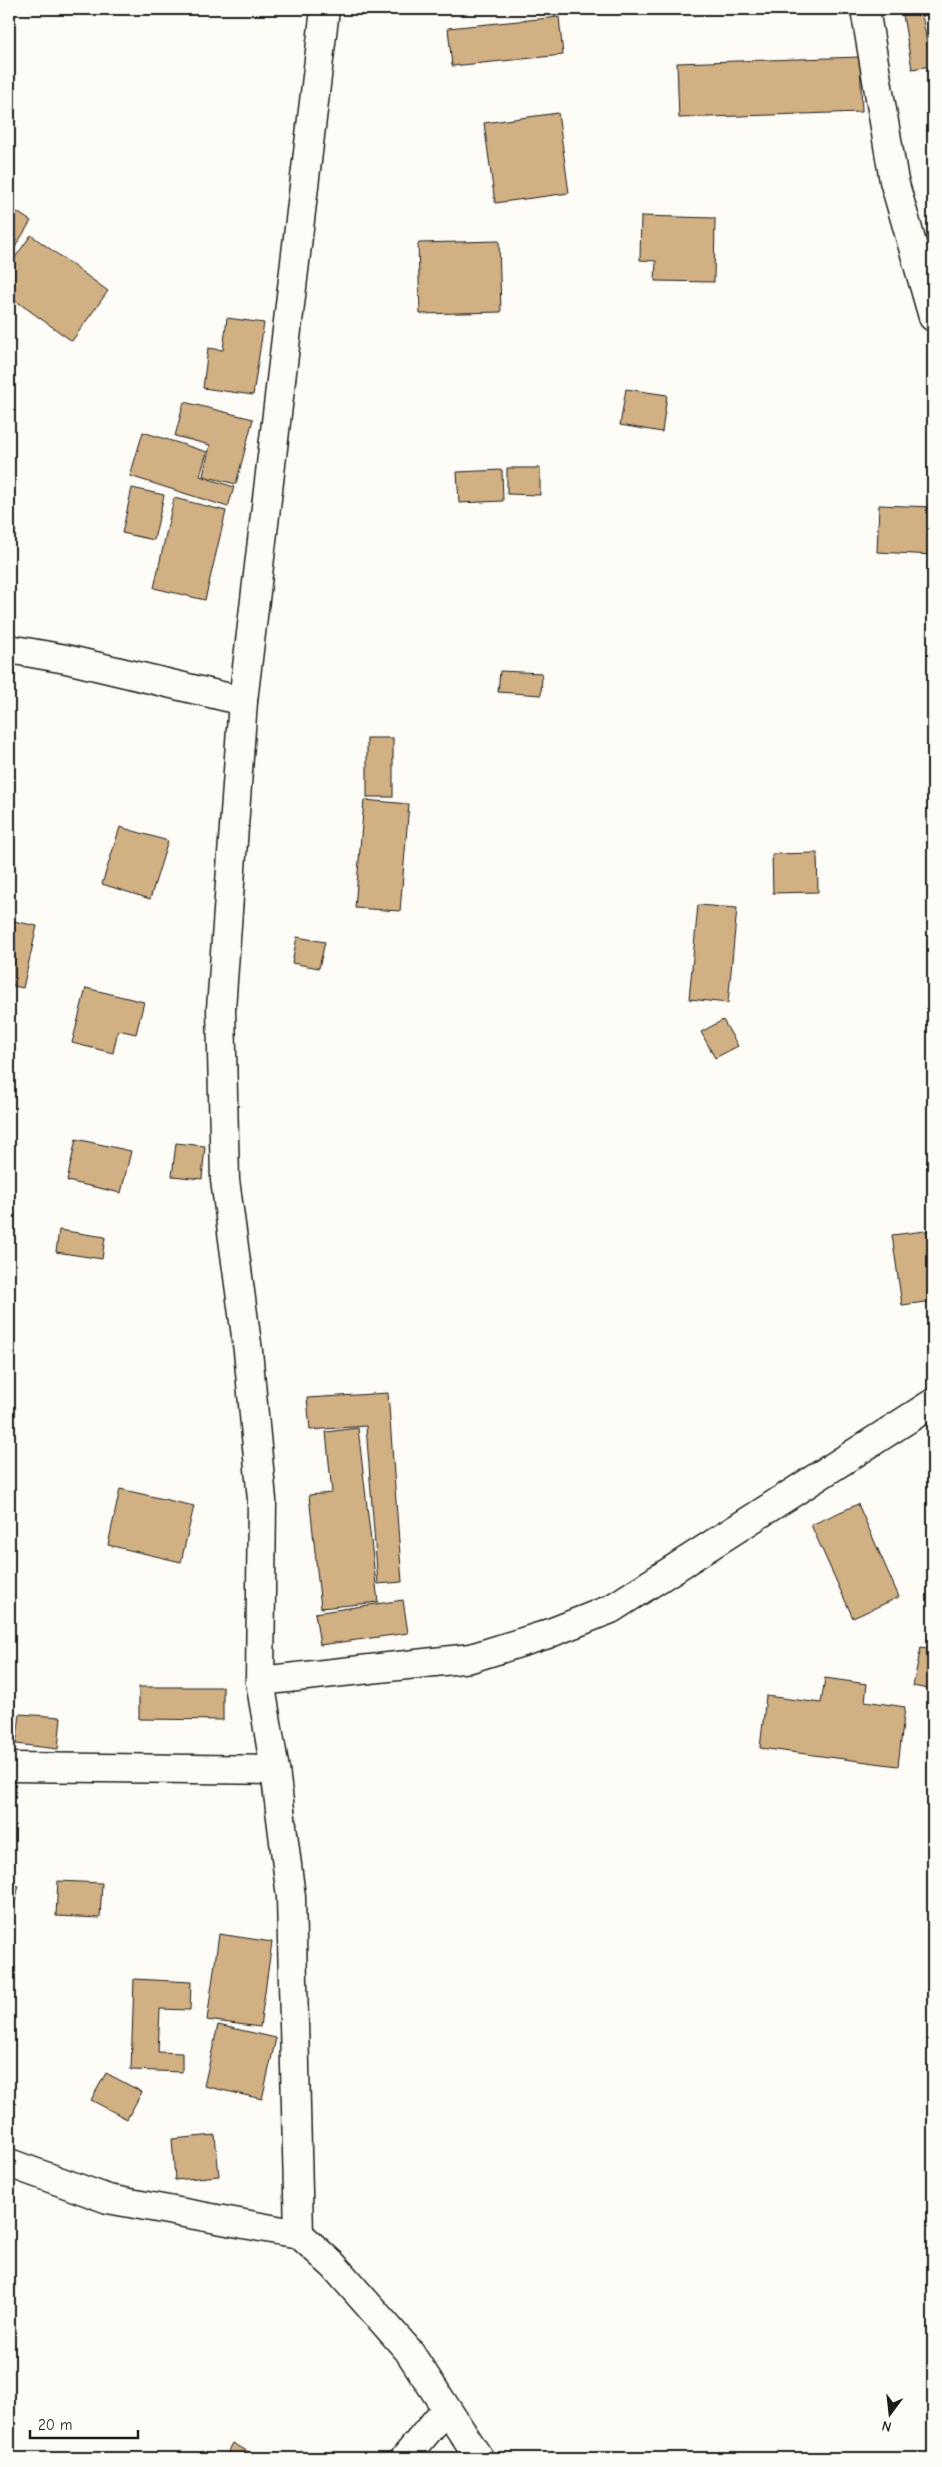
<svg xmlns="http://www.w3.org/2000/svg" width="942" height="2467" font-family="'Comic Neue',sans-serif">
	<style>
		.building { fill: #d1b084; stroke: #1c1c1c }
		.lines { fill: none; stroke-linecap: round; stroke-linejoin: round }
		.street-casing { stroke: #1c1c1c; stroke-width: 31 }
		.street { stroke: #fdfcf7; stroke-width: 28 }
	</style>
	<rect width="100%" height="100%" fill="#fdfcf7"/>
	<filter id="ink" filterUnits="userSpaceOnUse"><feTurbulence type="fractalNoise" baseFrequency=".02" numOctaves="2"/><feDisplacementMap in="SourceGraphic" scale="10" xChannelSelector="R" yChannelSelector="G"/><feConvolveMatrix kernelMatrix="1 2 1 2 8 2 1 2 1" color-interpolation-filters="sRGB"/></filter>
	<g filter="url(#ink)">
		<g class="building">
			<polygon points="902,9 921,9 931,66 912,69"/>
			<polygon points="559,17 563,55 452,66 448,28"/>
			<polygon points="860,57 862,112 679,118 677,63"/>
			<polygon points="558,113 569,193 495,203 484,123"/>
			<polygon points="9,207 31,221 18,242 9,236"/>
			<polygon points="641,216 715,218 714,282 655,281 656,261 640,260"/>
			<polygon points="31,235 108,291 72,341 9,296 9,266"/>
			<polygon points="9,239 17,244 9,259"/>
			<polygon points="499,241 501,312 420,314 418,243"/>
			<polygon points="227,318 264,323 253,395 203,388 208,348 223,350"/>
			<polygon points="626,389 667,395 662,432 620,425"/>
			<polygon points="184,402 253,419 236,484 203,476 210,445 175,436"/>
			<polygon points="143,432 207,452 200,476 234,487 228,507 130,476"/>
			<polygon points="507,468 540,468 540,495 507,494"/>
			<polygon points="502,470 503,501 459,503 457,472"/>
			<polygon points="132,488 164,495 154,540 122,533"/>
			<polygon points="174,498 226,511 205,600 154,588"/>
			<polygon points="879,505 933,507 933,555 877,552"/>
			<polygon points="500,671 542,673 541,695 498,692"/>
			<rect x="367" y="738" width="26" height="59"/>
			<polygon points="364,800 409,804 400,911 355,908"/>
			<polygon points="120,827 168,841 150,899 102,884"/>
			<polygon points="817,853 818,892 773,893 772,854"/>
			<polygon points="698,905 737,908 728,1003 689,999"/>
			<polygon points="9,920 37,926 23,988 9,985"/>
			<polygon points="297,937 325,942 319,968 292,963"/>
			<polygon points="86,988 144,1002 136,1034 118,1030 113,1053 72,1043"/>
			<polygon points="723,1020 738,1046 715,1058 701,1032"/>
			<polygon points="76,1139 131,1151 121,1193 67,1181"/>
			<polygon points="176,1143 205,1146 202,1179 172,1176"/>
			<polygon points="59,1230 105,1237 102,1259 56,1252"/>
			<polygon points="933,1230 933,1301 902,1305 892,1235"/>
			<polygon points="388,1393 402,1582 378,1584 366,1426 310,1430 307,1398"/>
			<polygon points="358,1428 378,1602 321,1608 309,1495 332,1493 326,1432"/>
			<polygon points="120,1489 194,1506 181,1562 108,1545"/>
			<polygon points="858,1504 899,1597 853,1618 811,1525"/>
			<polygon points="403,1600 408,1633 320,1645 315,1613"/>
			<polygon points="921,1647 933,1649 933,1690 913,1686"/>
			<polygon points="825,1678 867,1684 865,1701 905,1707 898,1766 760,1748 766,1696 821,1703"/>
			<polygon points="139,1687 223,1687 223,1720 139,1719"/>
			<polygon points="20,1714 61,1717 58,1749 16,1744"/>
			<polygon points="58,1881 102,1883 100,1918 56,1916"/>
			<polygon points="9,1883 19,1886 9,1924"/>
			<polygon points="219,1934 272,1942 260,2027 207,2020"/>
			<polygon points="134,1979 191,1982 190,2010 160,2009 158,2052 182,2053 182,2072 131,2070"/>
			<polygon points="218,2025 276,2038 262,2099 204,2086"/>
			<polygon points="106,2073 142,2092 127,2119 91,2100"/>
			<polygon points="215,2135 219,2176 175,2180 172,2139"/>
			<polygon points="233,2443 259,2458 225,2458"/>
		</g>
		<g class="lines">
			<defs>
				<g id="street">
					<polyline points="865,9 894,181 933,317"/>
					<polyline points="9,649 66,659 243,701"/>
					<polyline points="260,1681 471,1658 545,1635 611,1609 933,1403"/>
					<polyline points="9,1767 275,1770"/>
					<polyline points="9,2163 108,2199 299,2234 334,2266 408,2350 479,2458"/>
					<polyline points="299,2234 291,1897 275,1770 260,1681 262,1500 248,1351 225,1180 221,1009 243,701 325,9"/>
					<polyline points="405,2458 446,2409"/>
				</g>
			</defs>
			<use href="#street" class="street-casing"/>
			<use href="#street" class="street"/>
		</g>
	</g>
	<rect width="942" height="2467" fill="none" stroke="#fdfcf7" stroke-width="30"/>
	<rect x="15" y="15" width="912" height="2437" fill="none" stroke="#1c1c1c" stroke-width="2" filter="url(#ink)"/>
	<g transform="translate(890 2414) rotate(195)" stroke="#fdfcf7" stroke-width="4" paint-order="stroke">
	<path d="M0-4L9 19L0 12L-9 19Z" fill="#1c1c1c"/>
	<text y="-8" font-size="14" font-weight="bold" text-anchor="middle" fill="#1c1c1c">N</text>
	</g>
	<path d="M30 2430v8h108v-8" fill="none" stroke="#1c1c1c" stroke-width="2.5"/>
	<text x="38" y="2430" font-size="15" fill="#1c1c1c" stroke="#fdfcf7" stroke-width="4" paint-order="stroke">20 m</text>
</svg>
